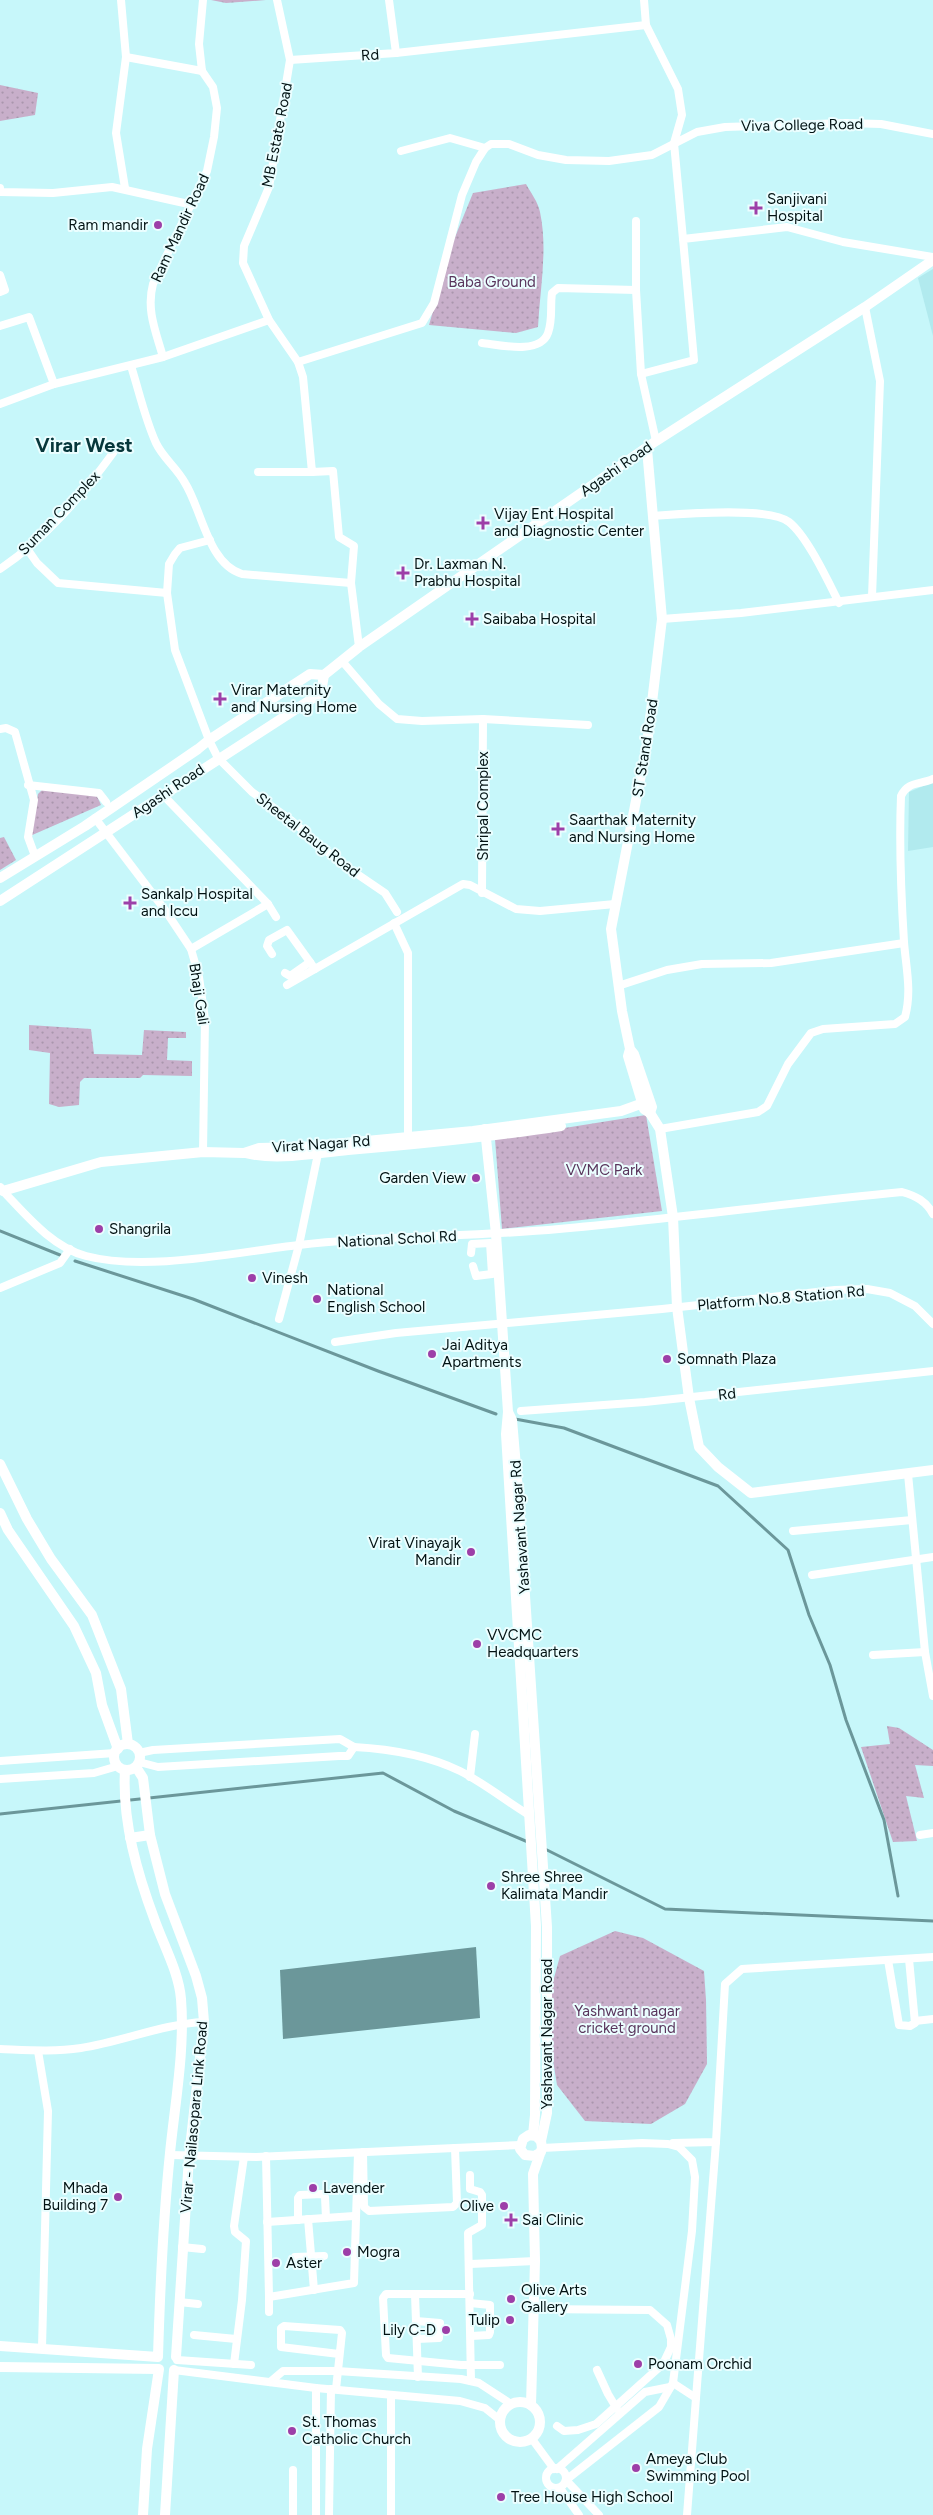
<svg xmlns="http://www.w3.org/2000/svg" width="933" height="2515" font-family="Figtree,sans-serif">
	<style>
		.built { fill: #b1eaee }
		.green { fill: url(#green-dots) }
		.water { fill: #6b979a }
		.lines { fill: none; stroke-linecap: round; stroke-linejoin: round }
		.stream { stroke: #6b979a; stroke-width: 3 }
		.street { stroke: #fff; stroke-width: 8 }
		.secondary { stroke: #fff; stroke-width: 10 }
		.poi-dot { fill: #9d3fa8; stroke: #ebfeff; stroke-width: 2 }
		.labels { text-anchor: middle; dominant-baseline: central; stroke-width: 4; stroke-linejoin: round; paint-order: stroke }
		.street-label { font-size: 15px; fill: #021213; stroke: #ebfeff }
		.poi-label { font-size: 15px; fill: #021213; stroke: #ebfeff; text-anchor: start }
		.park-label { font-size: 15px; fill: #59355c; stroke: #ebfeff }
		.district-label { font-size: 20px; font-weight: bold; fill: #07373b; stroke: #ebfeff }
	</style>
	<defs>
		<pattern id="green-dots" width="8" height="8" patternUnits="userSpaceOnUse" patternTransform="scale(1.25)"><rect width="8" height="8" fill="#c8afca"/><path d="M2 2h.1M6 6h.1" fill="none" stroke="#aa96ad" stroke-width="1.8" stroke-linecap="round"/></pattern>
	</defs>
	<rect width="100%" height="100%" fill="#c7f7fa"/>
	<g class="built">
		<polygon points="933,269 933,336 918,278"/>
		<polygon points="933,782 933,847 908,851 909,792"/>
	</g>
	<g class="green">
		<polygon points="211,0 266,0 226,3"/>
		<polygon points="0,85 38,93 35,115 0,121"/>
		<path d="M 526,184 C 531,193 538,202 540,212 C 548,250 540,288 538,327 L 516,333 L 429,325 L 453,242 L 473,193 Z"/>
		<polygon points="43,789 97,796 101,805 30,836 38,794"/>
		<polygon points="4,837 16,860 0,870 0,838"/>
		<polygon points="29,1025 91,1029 94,1054 142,1055 144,1030 186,1032 186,1038 168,1038 167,1060 192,1061 192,1076 143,1075 140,1078 84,1078 80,1082 79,1105 59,1107 49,1104 50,1053 29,1050"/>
		<polygon points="646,1115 662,1211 502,1229 495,1139"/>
		<polygon points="887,1726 899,1728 933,1750 933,1766 915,1765 924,1798 906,1796 917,1841 893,1842 861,1747 890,1744"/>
		<polygon points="615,1931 643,1938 704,1971 706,2000 707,2064 685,2104 651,2124 585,2121 557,2085 545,2011 560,1956"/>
	</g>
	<polygon class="water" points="476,1947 480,2018 283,2039 280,1970"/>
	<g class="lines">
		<g class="stream">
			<polyline points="0,1231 60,1255"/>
			<polyline points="75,1261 193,1299 378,1371 496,1414"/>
			<polyline points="515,1419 564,1428 718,1486 788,1550 809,1615 830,1665 846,1720 884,1820 898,1896"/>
			<polyline points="0,1814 383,1773 454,1811 528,1842"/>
			<polyline points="543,1848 665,1909 933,1921"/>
		</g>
		<g class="street">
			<polyline points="121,0 126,57 116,133 125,188"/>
			<polyline points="277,0 290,60 269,187 244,246 243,263 269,320 298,362 303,377 312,472 333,471 339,537 354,546 351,583 359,647"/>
			<polyline points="646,25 678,89 682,115 674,143 683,239"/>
			<polyline points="396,53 646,25 644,0"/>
			<polyline points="126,57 202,71"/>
			<polyline points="290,60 396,53 389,0"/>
			<polyline points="401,151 450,138 485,148"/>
			<polyline points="0,188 0,192 53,193 112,187 193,205"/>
			<polyline points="636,221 636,290 641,374 656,441"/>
			<polyline points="0,275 5,290 0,292"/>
			<polyline points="865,307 880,381 872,597"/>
			<polyline points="0,326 29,317 54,384"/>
			<path d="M 482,343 C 500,345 540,355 548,333 C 553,320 550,306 552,293 L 558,288 L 636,290"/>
			<path d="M 163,357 C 156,332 146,310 153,284 L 207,171 L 214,137 L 217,108 L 213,87 L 202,71 L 199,44 L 203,0"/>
			<polyline points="298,362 422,323 434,303 462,195 476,162 485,148 491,144 509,144 538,155 566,160 609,161 652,155 697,132 725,127 845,123 881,124 933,134"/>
			<path d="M 131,366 C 139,391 145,419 156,443 C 163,458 177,468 185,483 C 202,510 208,564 242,574 L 351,583"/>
			<polyline points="641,374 694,360 683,239 787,227 843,242 933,257"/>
			<polyline points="0,404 54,384 163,357 269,320"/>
			<polyline points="258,472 312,472"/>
			<path d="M 653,516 C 680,514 768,506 789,522 C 807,536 828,581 839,603"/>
			<polyline points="210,540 180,548 175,554 169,564 167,593 175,650 209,740 218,758 252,792 292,821 338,861 385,893 397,912"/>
			<polyline points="28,550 37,563 58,583 167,593"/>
			<path d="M 0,569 C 45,539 81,497 113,453"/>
			<polyline points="662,619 741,613 933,590"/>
			<polyline points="342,661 379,704 397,719 422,721 483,719 588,725"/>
			<polyline points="0,729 6,728 15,732 34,800 28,837 35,856"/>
			<polyline points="28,785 99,793 106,802"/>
			<polyline points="163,795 268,904 276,917"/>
			<polyline points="95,818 165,910 191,949 199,977 205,1019 203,1152"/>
			<polyline points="482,893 483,719"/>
			<polyline points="394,923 408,953 408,1137"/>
			<polyline points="191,949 268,904"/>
			<polyline points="272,954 267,946 269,940 287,930 315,969"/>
			<polyline points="285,973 290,976 310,962"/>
			<polyline points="287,985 463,884 470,885 516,909 540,911 615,904"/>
			<polyline points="618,986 667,970 702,964 771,963 904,943"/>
			<path d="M 660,1129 L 758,1112 L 767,1106 L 788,1064 L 811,1033 L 823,1029 L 895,1024 L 905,1017 C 912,991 906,968 904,942 C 901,894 899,844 901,796 C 908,781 920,785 933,779"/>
			<path d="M 3,1191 C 26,1215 52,1247 86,1256 C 147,1272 236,1252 299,1245 C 385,1235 473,1237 559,1229 C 673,1219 787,1203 902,1192 C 916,1196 926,1201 933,1214"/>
			<polyline points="471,1253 472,1244 490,1243 492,1274 476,1276 473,1266"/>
			<polyline points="0,1288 60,1263 70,1249"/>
			<polyline points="279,1319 299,1245 319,1149"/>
			<polyline points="335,1342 396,1333 662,1309 835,1290 867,1289 890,1293 915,1306 933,1324"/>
			<polyline points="521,1411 645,1402 933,1371"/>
			<polyline points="908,1474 925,1652"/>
			<polyline points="793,1531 912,1520"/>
			<polyline points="812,1575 933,1557"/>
			<polyline points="873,1655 925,1652 933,1696"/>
			<path d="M 354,1747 C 391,1749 427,1755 460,1771 C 484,1783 506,1801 529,1815"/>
			<polyline points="139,1753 153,1750 340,1739 354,1747 348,1756 339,1756 158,1767 139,1762"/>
			<polyline points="0,1761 115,1753"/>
			<polyline points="470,1777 475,1734"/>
			<polyline points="0,1779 94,1773 118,1766"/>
			<polyline points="920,1835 933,1833"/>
			<polyline points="888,1960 899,2025 910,2026 915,2023 909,1959"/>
			<polyline points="915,2021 933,2019"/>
			<path d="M 0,2049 C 27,2050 54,2052 81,2048 C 122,2042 162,2024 204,2022"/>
			<polyline points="38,2051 48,2111 42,2348"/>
			<polyline points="673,2143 716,2142 725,1984 742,1969 933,1957"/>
			<polyline points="542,2148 642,2143 668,2144 679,2147 692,2160 695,2177 692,2231 673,2383 659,2407 566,2480 599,2515"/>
			<polyline points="363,2152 364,2207 369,2211 453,2207 457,2203 455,2148"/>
			<polyline points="170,2155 256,2157 520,2145"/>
			<polyline points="266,2156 269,2297 354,2283 358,2153"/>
			<polyline points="470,2175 470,2189 480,2192 482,2195 482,2225 468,2233 471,2381"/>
			<polyline points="308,2219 314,2290"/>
			<polyline points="298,2220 298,2198 300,2195 322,2194 325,2197 326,2218"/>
			<polyline points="267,2222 354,2216"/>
			<polyline points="182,2247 202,2249"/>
			<polyline points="295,2257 324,2256"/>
			<polyline points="470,2264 535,2261"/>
			<polyline points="415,2294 418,2377"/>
			<polyline points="470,2294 386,2294 383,2298 386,2355 388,2358 461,2365 500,2365"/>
			<polyline points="179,2302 198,2304"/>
			<polyline points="470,2303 490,2305 490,2332 489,2335 471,2336"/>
			<polyline points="533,2309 650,2310 667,2325 671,2339 671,2347 663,2364 596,2424 578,2430 564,2431 557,2426"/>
			<polyline points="269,2312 269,2297"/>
			<polyline points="416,2321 440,2323 439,2338 417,2339"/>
			<polyline points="194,2335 236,2339"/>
			<polyline points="177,2360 251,2365"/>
			<polyline points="234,2364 242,2300 246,2241 235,2232 234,2226 244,2157"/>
			<polyline points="174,2370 316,2388 460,2401 485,2408 500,2420"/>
			<polyline points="597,2370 608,2394 617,2409"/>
			<polyline points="270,2382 283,2371 337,2371 461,2379 479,2383 511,2404"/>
			<polyline points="673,2383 696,2398 687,2515"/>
			<path d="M 336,2389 C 338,2371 340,2352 342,2333 L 340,2330 L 284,2326 L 281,2328 L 281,2347 L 339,2354"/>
			<polyline points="696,2398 716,2142"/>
			<polyline points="532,2439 554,2469"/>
			<circle cx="556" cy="2478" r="10"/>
			<polyline points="557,2469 645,2392 670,2387"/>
			<polyline points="293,2470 293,2515"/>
			<polyline points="560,2488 579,2515"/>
			<polyline points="316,2515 316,2388"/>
			<polyline points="329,2515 331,2389"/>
			<polyline points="391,2515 391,2395"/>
		</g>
		<g class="secondary">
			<polyline points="0,878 85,826 198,749 209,740 310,674 324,675 359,647 656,441 865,307 933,260"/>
			<polyline points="0,901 321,693 324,675"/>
			<polyline points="630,1049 634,1054 652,1107 650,1113 644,1109 628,1056 630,1049 622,1011 611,929 647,744 662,619 647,449"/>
			<polyline points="650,1113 660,1129 673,1217 677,1307 689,1398 699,1447 718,1467 751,1493 933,1470"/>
			<polyline points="485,1129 496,1234 508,1412 512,1420 518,1490 547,1927 547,2113 541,2141"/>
			<path d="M 245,1153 C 277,1161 315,1153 348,1150 C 419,1144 490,1137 561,1126"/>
			<polyline points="0,1188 3,1191 101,1162 203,1152 244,1153 259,1148 302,1147 473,1131 621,1111 646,1102"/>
			<polyline points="508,1412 506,1434 536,1926 535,2115 533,2135"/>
			<polyline points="0,1464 27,1519 51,1559 92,1615 121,1689 128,1744"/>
			<polyline points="0,1513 8,1530 74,1626 96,1673 102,1705 118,1749"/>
			<circle cx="127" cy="1757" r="13"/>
			<polyline points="136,1767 143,1778 150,1835 165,1894 196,1976 202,1998 204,2022 189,2157 176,2357"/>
			<polyline points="130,1838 150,1835"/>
			<path d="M 0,2346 L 158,2357 C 160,2289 163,2221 170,2153 C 175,2103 185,2050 181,1999 C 179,1973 164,1946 155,1921 C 137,1873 122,1821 125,1770"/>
			<polyline points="0,2367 159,2369 147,2449 143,2515"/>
			<circle cx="520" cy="2422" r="20"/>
			<polyline points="531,2405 535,2261 533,2174 542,2148 541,2141 536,2136 529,2135 523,2139 520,2149 525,2155 535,2156 541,2152"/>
			<polyline points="165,2515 174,2370"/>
		</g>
	</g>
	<g class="poi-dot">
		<path d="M753.5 200.5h5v5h5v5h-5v5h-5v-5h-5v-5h5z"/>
		<circle cx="158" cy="225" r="5"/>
		<path d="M480.5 515.5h5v5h5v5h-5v5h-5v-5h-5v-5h5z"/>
		<path d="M400.5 565.5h5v5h5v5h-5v5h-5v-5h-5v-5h5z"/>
		<path d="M469.5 611.5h5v5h5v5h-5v5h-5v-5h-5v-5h5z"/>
		<path d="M217.5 691.5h5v5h5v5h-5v5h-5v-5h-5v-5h5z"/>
		<path d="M555.5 821.5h5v5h5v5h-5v5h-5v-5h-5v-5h5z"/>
		<path d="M127.5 895.5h5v5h5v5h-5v5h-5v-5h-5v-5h5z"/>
		<circle cx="476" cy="1178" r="5"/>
		<circle cx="99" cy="1229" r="5"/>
		<circle cx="252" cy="1278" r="5"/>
		<circle cx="317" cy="1299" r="5"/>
		<circle cx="432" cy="1354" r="5"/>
		<circle cx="667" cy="1359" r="5"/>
		<circle cx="471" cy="1552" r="5"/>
		<circle cx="477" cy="1644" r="5"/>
		<circle cx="491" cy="1886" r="5"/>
		<circle cx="313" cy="2188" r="5"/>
		<circle cx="118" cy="2197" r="5"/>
		<circle cx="504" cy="2206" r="5"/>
		<path d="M508.5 2212.5h5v5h5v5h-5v5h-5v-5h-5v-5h5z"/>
		<circle cx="347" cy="2252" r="5"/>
		<circle cx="276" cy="2263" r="5"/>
		<circle cx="511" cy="2299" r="5"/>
		<circle cx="510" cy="2320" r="5"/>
		<circle cx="446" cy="2330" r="5"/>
		<circle cx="638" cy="2364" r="5"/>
		<circle cx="292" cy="2431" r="5"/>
		<circle cx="636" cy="2468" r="5"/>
		<circle cx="501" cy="2497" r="5"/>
	</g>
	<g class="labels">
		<g class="street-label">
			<text transform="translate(370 55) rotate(-4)">Rd</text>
			<text transform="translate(802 125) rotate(-1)">Viva College Road</text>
			<text transform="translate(277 135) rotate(-79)">MB Estate Road</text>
			<text transform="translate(180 228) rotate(-65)">Ram Mandir Road</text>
			<text transform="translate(616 469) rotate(-35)">Agashi Road</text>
			<text transform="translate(59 513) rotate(-46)">Suman Complex</text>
			<text transform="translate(645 748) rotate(-81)">ST Stand Road</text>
			<text transform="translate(168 791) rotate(-34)">Agashi Road</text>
			<text transform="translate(483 806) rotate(-90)">Shripal Complex</text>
			<text transform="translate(308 835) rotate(38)">Sheetal Baug Road</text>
			<text transform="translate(199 994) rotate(81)">Bhaji Gali</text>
			<text transform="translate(321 1144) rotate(-4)">Virat Nagar Rd</text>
			<text transform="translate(397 1239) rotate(-3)">National Schol Rd</text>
			<text transform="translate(781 1298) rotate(-5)">Platform No.8 Station Rd</text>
			<text transform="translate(727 1394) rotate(-6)">Rd</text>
			<text transform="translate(520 1527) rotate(-94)">Yashavant Nagar Rd</text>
			<text transform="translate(547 2034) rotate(-90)">Yashavant Nagar Road</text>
			<text transform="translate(194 2117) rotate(-85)">Virar - Nailasopara Link Road</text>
		</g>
		<g class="poi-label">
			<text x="767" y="199">Sanjivani<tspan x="767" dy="17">Hospital</tspan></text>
			<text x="148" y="225" text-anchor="end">Ram mandir</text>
			<text x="494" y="514">Vijay Ent Hospital<tspan x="494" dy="17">and Diagnostic Center</tspan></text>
			<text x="414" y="564">Dr. Laxman N.<tspan x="414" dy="17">Prabhu Hospital</tspan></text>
			<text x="483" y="619">Saibaba Hospital</text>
			<text x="231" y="690">Virar Maternity<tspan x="231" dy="17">and Nursing Home</tspan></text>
			<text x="569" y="820">Saarthak Maternity<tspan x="569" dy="17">and Nursing Home</tspan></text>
			<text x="141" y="894">Sankalp Hospital<tspan x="141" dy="17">and Iccu</tspan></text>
			<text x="466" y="1178" text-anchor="end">Garden View</text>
			<text x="109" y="1229">Shangrila</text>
			<text x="262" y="1278">Vinesh</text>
			<text x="327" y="1290">National<tspan x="327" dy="17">English School</tspan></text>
			<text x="442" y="1345">Jai Aditya<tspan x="442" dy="17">Apartments</tspan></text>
			<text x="677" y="1359">Somnath Plaza</text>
			<text x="461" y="1543" text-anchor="end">Virat Vinayajk<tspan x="461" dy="17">Mandir</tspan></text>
			<text x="487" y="1635">VVCMC<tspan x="487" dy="17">Headquarters</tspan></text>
			<text x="501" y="1877">Shree Shree<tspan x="501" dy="17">Kalimata Mandir</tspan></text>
			<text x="108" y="2188" text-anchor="end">Mhada<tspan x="108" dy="17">Building 7</tspan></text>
			<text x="323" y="2188">Lavender</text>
			<text x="494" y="2206" text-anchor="end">Olive</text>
			<text x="522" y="2220">Sai Clinic</text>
			<text x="357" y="2252">Mogra</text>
			<text x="286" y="2263">Aster</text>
			<text x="521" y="2290">Olive Arts<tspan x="521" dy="17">Gallery</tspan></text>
			<text x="500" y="2320" text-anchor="end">Tulip</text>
			<text x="436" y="2330" text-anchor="end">Lily C-D</text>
			<text x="648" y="2364">Poonam Orchid</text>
			<text x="302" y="2422">St. Thomas<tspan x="302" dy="17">Catholic Church</tspan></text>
			<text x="646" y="2459">Ameya Club<tspan x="646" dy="17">Swimming Pool</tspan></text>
			<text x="511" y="2497">Tree House High School</text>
		</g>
		<g class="park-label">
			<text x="492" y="282">Baba Ground</text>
			<text x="604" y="1170">VVMC Park</text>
			<text x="627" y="2011">Yashwant nagar<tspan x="627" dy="17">cricket ground</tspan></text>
		</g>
		<g class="district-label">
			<text x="84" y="445">Virar West</text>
		</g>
	</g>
</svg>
